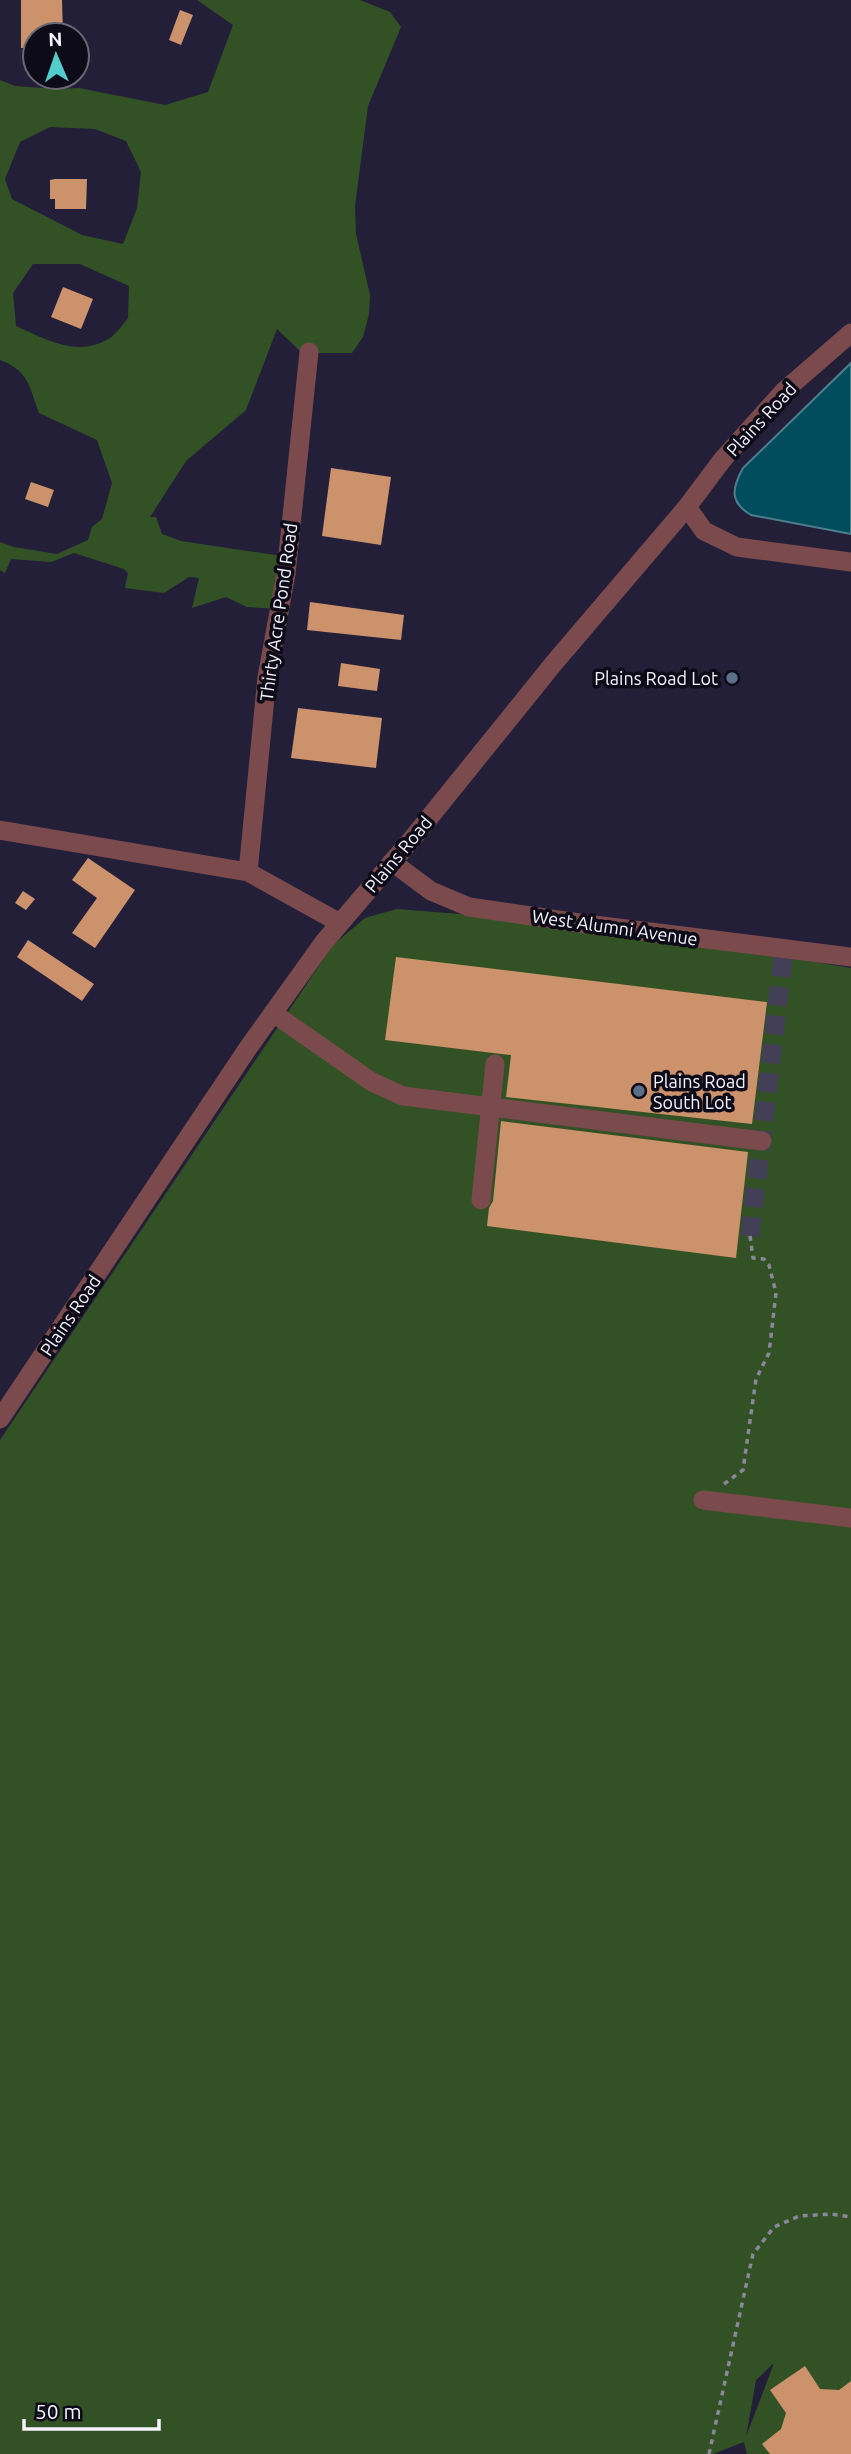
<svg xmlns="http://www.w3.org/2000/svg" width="851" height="2454" font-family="Ubuntu,sans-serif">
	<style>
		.green { fill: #325225; fill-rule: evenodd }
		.water { fill: #024d5d; stroke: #4b7f8d; stroke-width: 2 }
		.building { fill: #cb926c }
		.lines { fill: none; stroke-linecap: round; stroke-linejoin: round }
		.minor-tunnel { stroke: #433f57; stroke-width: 19; stroke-dasharray: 19 10; stroke-linecap: butt }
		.path { stroke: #8b879a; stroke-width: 3.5; stroke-dasharray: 5 5; stroke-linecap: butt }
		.minor { stroke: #7a4a4c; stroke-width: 19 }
		.service-dot { fill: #5c6f8a; stroke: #0d0b17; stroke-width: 2.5 }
		.labels { text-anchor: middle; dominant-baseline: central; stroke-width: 7; stroke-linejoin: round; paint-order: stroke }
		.street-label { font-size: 18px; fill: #f5f3fe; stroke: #0d0b17 }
		.poi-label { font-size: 18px; fill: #f5f3fe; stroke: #0d0b17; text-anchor: end }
	</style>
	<rect width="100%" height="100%" fill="#241f39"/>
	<g class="green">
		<path d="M 197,0 L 360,0 L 390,12 L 401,27 L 368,106 L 355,206 L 356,234 L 370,295 L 369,314 L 363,337 L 352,353 L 302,353 L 277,329 L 246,410 L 186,461 L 150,517 L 156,517 L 162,534 L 181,541 L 282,556 L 277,609 L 247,607 L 226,597 L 192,608 L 199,578 L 189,577 L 164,593 L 125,588 L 128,573 L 124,569 L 74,553 L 51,562 L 11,559 L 5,573 L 0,570 L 0,542 L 14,547 L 57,554 L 88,540 L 92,527 L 102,519 L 112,483 L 97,440 L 39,413 C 29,386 29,371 0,360 L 0,80 L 15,86 L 56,89 L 79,88 L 165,105 L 208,92 L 233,25 ZM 50,127 L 95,129 L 126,141 L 141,172 L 137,208 L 123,244 L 82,235 L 12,199 L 5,179 L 20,142 ZM 33,264 L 80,264 L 129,286 L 128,318 C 123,324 117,333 110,338 C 78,358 47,340 16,326 L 13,293 Z"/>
		<path d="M 397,909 L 586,924 L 851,968 L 851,2454 L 747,2454 L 744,2442 L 713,2454 L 0,2454 L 0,1440 L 333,945 L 365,918 ZM 774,2363 L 746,2437 L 756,2380 Z"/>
	</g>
	<path class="water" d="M 851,363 L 851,534 L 751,515 C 729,502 732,488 743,468 Z"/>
	<g class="building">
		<polygon points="21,0 62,0 63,35 35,35 35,48 21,48"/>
		<polygon points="180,10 193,15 181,45 169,40"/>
		<polygon points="55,179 87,179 86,209 55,209 55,199 50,199 50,180"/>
		<polygon points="63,287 93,299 81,329 51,317"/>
		<polygon points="331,468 391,477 381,545 322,536"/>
		<polygon points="31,482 54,490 48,507 25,499"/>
		<polygon points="310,602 404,615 401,640 307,630"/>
		<polygon points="341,663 380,669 377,691 338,686"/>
		<polygon points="298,708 382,718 376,768 291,758"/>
		<polygon points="88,858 135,890 95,948 72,933 97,898 72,880"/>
		<polygon points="23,891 35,899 26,910 15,903"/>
		<polygon points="28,940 94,984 82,1001 17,957"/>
		<polygon points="396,957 767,1002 752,1124 506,1097 511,1055 385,1040"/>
		<polygon points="501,1121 748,1152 736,1258 487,1226 489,1208 493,1201"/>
		<polygon points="805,2366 820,2389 839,2390 851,2381 851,2454 770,2454 762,2444 781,2429 786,2413 770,2390"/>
	</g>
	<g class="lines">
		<polyline class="minor-tunnel" points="750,1236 784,949"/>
		<g class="path">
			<polyline points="724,1484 743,1470 756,1379 769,1353 776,1293 769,1265 764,1259 753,1258 750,1236"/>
			<polyline points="709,2454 753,2254 774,2227 799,2216 831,2214 851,2217"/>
		</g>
		<g class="minor">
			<polyline points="687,507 704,531 737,547 851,562"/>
			<polyline points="0,830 248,872 340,923"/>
			<polyline points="392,862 431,891 469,907 586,924 851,957"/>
			<polyline points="248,872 267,677 286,574 309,352"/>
			<polyline points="273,1013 372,1082 403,1096 762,1141"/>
			<polyline points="481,1200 495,1064"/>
			<polyline points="0,1419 248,1048 324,942 412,839 554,663 687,507 723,459 783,392 851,333"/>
			<polyline points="703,1500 851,1518"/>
		</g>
	</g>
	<g class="service-dot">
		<circle cx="732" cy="678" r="7"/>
		<circle cx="639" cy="1091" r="7"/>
	</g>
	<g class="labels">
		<g class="street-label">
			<text transform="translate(761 419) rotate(-47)">Plains Road</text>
			<text transform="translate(278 612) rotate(-82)">Thirty Acre Pond Road</text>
			<text transform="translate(398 854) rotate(-50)">Plains Road</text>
			<text transform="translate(615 927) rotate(8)">West Alumni Avenue</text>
			<text transform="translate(70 1315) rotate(-56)">Plains Road</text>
		</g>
		<g class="poi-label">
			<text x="718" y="678">Plains Road Lot</text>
			<text x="653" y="1081" text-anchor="start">Plains Road<tspan x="653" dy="21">South Lot</tspan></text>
		</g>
	</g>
	<g transform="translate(56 56) rotate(358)"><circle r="33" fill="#0d0b17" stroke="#6a6873" stroke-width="2"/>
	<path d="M0-5L12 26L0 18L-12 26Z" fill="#53cdcb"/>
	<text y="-10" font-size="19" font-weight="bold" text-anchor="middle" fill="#f5f3fe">N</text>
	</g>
	<path d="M24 2419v10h135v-10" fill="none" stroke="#f5f3fe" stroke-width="3.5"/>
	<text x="35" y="2419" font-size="21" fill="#f5f3fe" stroke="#0d0b17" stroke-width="5" paint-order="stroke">50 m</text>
</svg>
